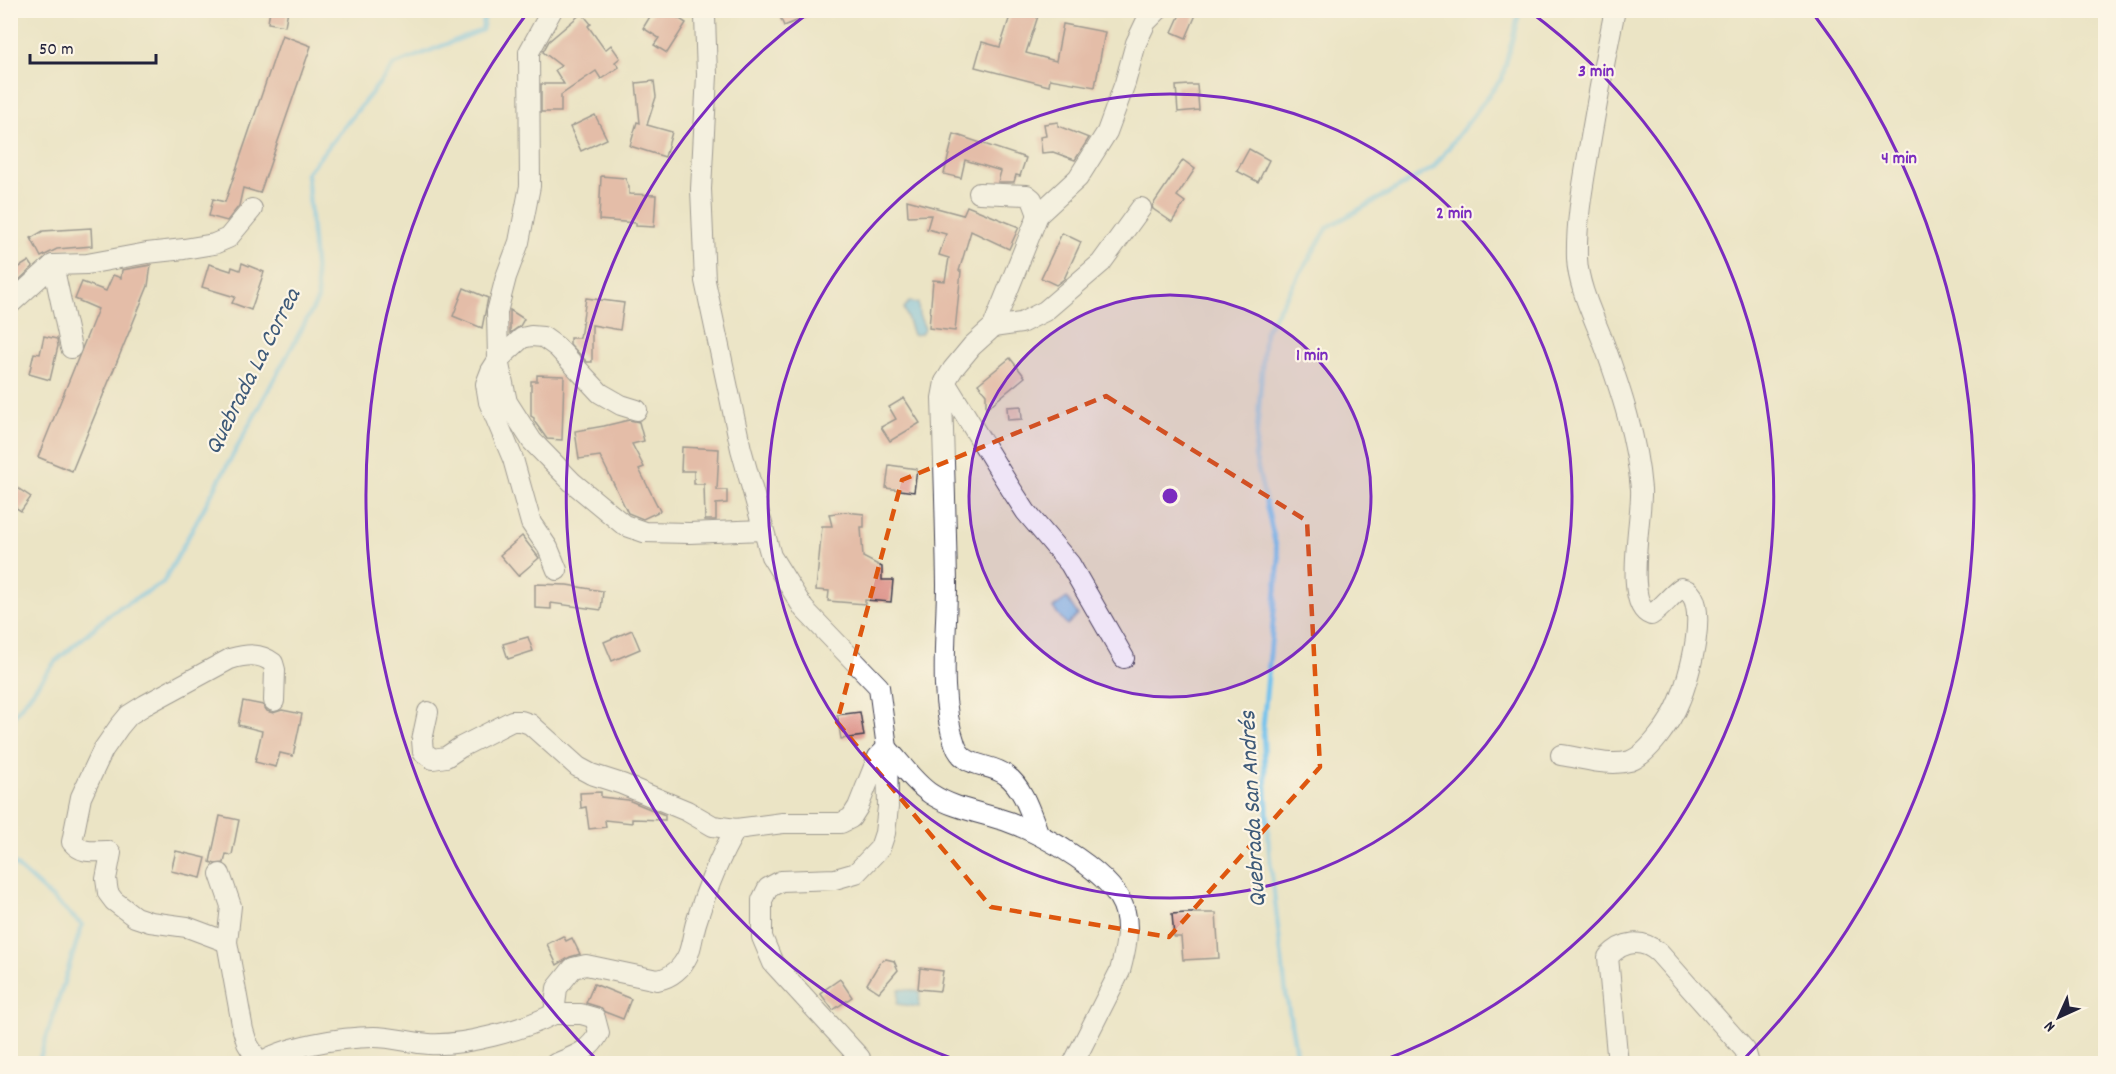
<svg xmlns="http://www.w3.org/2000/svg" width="2116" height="1074" font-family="Dekko,sans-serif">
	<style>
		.water { fill: #72c2ed; stroke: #4a7294; stroke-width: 1.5 }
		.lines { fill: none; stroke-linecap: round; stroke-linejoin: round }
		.stream { stroke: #72c2ed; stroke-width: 5 }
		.building { fill: #dc8e86 }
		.minor-casing { stroke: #403f50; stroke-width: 22 }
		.minor { stroke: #fff; stroke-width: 20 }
		.marked { fill: none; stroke: #de560e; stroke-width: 4.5; stroke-dasharray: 12 8; stroke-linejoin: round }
		.ring { fill: none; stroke: #7b2cbf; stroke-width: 3 }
		.labels { text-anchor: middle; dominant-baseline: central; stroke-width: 4.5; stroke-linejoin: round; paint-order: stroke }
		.water-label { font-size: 24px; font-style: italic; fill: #3e5a79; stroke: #fcf5e5 }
		.centre { fill: #7b2cbf; stroke: #fcf5e5; stroke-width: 3 }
		.ring-label { font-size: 18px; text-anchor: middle; font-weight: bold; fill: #7b2cbf; stroke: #fcf5e5; stroke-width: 4.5; stroke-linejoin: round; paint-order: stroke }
	</style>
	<rect width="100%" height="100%" fill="#fcf5e5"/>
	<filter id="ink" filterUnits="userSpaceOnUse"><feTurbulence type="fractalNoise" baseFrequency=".0167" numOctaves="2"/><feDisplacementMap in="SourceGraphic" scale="12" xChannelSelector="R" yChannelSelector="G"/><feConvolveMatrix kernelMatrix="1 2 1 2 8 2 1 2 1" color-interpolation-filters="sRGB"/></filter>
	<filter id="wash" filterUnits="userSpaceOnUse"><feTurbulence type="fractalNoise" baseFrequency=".008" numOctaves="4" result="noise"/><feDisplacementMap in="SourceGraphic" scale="24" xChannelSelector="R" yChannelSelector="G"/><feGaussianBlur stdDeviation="1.35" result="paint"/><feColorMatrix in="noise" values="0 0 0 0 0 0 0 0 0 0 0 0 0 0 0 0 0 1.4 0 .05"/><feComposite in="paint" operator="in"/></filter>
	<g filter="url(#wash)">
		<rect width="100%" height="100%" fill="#ebe4c5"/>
		<g class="water">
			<polygon points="909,302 918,303 919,315 925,329 921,334 913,335 904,308"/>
			<polygon points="1067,598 1078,615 1067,625 1053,608"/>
			<polygon points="899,989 920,991 919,1007 897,1004"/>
		</g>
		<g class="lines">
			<g class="stream">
				<polyline points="10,721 55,662 112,612 163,583 318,299 307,173 394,65 482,30 486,10"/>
				<polyline points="10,860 82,925 38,1064"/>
				<polyline points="1298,1064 1286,994 1269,851 1263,727 1279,559 1255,456 1265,332 1328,227 1433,168 1502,78 1520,10"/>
			</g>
		</g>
		<g id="blocks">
			<g class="building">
				<polygon points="270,10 288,10 285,26 268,23"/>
				<polygon points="654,10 666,10 686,23 667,53 654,45 659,38 643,28"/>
				<polygon points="777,10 821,10 821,11 784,26"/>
				<polygon points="1012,10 1040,10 1026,53 1056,61 1063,24 1105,32 1095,87 1050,79 1049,86 975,67 982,42 1000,47"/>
				<polygon points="1182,10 1198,10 1186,38 1172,32"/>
				<polygon points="582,13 591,24 588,26 605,50 611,45 620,58 615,62 619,67 601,79 596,71 561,95 561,112 541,112 541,84 564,84 555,70 561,66 543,52 549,41"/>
				<polygon points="282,35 311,46 260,193 243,188 239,206 227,221 209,216 213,199 225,202"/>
				<polygon points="654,81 656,97 647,125 672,132 665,157 630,146 637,122 640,123 636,83"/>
				<polygon points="1189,85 1197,85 1199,110 1178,112 1176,86"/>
				<polygon points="595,115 607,139 581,151 570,127"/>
				<polygon points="1058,122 1058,126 1089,138 1075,160 1053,152 1042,153 1040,137 1046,136 1044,124"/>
				<polygon points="954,134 1026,158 1020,176 1016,175 1014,182 998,182 1001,171 965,160 961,178 944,174"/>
				<polygon points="1249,149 1269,160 1258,182 1237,171"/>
				<polygon points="1183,160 1195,169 1177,196 1185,202 1172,222 1153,209 1152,206"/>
				<polygon points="601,176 625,178 629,187 629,194 656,195 654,227 636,226 636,223 599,220"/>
				<polygon points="907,200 963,215 967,206 1019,227 1009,249 971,231 959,271 961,271 955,331 929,328 933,280 945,281 949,258 939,255 946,234 927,229 931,215 908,216"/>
				<polygon points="91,228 92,246 57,249 41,257 31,238 43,231"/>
				<polygon points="1062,233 1081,242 1064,279 1056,285 1041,278"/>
				<polygon points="29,261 33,267 16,283 10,273"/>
				<polygon points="242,263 264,272 251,310 232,303 235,297 202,287 209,264 231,271 232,267 240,270"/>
				<polygon points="151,265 148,286 72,471 38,457 98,309 75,299 82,282 106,291 113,275 121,278 122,270"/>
				<polygon points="464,288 488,298 482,328 453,316"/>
				<polygon points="586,298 624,303 620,330 592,325 592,362 587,362 570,344 570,338 580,338"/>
				<polygon points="510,310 524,319 520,326 510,333"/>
				<polygon points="44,336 57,339 58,346 50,380 29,374 34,353 40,354"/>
				<polygon points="1010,358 1025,377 986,409 986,394 978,384"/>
				<polygon points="537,375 564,376 562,440 547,439 534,421 534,418 531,416 531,381 537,381"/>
				<polygon points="904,398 920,423 890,441 881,427 896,419 889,407"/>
				<polygon points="1021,406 1022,419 1008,420 1007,407"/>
				<polygon points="629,420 639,422 644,441 632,444 644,467 639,469 660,511 643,519 628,513 600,456 579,459 575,431 604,426"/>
				<polygon points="682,447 719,449 717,490 727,490 727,503 716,504 716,520 705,520 704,484 694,484 694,471 681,471"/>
				<polygon points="889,465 917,469 914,492 886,488"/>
				<polygon points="10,483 31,497 21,511 10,504"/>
				<polygon points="845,512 864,514 864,527 861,527 863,557 882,567 882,580 893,580 891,602 865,600 865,604 828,601 829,591 816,590 822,526 832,526 829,514"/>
				<polygon points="522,536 539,558 518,576 500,555"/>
				<polygon points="535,584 567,585 603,591 601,610 551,603 551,609 535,608"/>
				<polygon points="632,630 640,649 612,661 604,642"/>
				<polygon points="528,637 533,651 508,659 503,644"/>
				<polygon points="243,701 263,705 267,711 273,713 282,710 302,714 293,756 280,753 276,767 255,762 262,731 238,725"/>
				<polygon points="860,712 864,736 841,739 837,715"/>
				<polygon points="601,792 601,797 628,800 665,815 665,820 632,819 632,823 605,820 606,827 589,829 586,807 581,808 580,793"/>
				<polygon points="220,816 239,820 232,855 226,854 224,863 215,864 210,862"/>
				<polygon points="176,851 206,858 201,878 171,871"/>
				<polygon points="1186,913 1216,913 1219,958 1183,960 1181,937 1174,937 1172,914"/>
				<polygon points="563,936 566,941 572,938 580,954 570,957 557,965 547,944"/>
				<polygon points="886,959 894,961 898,970 879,992 867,984 880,962"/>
				<polygon points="920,968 943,971 940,991 918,989"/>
				<polygon points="840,979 852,997 833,1010 820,993"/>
				<polygon points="594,984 631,999 623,1019 605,1012 599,1007 586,1003"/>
			</g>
		</g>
	</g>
	<g filter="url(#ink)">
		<use href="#blocks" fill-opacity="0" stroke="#403f50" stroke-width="1.5"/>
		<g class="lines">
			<defs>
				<g id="minor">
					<polyline points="552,10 529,52 530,186 519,242 506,277 497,312 498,360 507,402 532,441 572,482 624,525 644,532 689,533 763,530"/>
					<polyline points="702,10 705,17 707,75 701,189 705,281 741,449 771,556 804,609 879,687 887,748 888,807 885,833 880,848 856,873 835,879 781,881 768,888 762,900 762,937 773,963 860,1058"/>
					<polyline points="979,193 1027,195 1032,199 1038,215"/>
					<polyline points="53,265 71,348"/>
					<polyline points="10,304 53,265 87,264 147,253 184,249 214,244 228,238 252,209"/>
					<polyline points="993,327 1021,323 1045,311 1101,263 1141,208"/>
					<polyline points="945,382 1011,489 1026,512 1070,564 1124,658"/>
					<polyline points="557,570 548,548 531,523 513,459 489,402 486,384 491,371 498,360 522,338 531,336 543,337 557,347 600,393 621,405 637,410"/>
					<polyline points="428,712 422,740 423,752 433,759 446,757 461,747 512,721 521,721 530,724 578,767 591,774 622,784 687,811 713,826 736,829"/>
					<path d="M 887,748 C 901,763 914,783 931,794 C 954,809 983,813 1009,822 C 1043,834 1116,874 1125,912 C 1130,932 1125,952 1120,971 L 1073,1064"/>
					<path d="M 1561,755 C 1583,758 1609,767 1630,761 C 1648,755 1672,720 1679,702 C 1688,682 1714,594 1681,588 C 1670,596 1662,608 1651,615 C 1622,606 1643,514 1641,489 C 1637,439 1621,391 1604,344 C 1594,317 1578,287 1577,258 C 1576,221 1583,185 1589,149 C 1597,102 1605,57 1615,10"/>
					<path d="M 1039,835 C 1031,815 1024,788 1006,775 C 989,762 963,769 955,744 C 938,696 947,635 947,585 C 946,523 944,460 942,398 L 945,382 L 953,369 L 972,346 L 993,327 L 1038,215 L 1078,178 L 1107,132 L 1125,83 L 1136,43 L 1146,22 L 1158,10"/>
					<polyline points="220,874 231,906 227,942 243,1030 247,1043 259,1063"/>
					<path d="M 227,942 L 187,927 L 150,922 L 135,917 L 114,901 L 108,893 L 106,879 L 111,853 L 107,851 C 93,851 82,854 72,842 L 81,797 L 103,750 L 119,727 L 129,715 L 145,705 L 230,659 C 245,655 260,652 273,663 L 275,670 L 274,701"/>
					<path d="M 259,1064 C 282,1046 344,1037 374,1037 C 393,1037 411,1043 429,1044 C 464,1046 523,1030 554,1014"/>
					<path d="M 555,1064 C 574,1056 589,1052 599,1033 L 595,1018 L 581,1014 L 554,1014 L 557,988 L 573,968 L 586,965 L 657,980 C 671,978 682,968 688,955 C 692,945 693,933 696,923 C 706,891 718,859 736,829 L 783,823 L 841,823 L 851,818 L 858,807 L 878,757 L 887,748"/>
					<path d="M 1618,1064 L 1608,957 C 1623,941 1642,938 1659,953 L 1745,1050 L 1749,1064"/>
				</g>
			</defs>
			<use href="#minor" class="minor-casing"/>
			<use href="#minor" class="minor"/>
		</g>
	</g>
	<path d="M0 0H2116V1074H0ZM 1106,396 L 1307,521 L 1320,767 L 1169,937 L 991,907 L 837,722 L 902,480 Z" fill="#ebe4c5" fill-opacity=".55" fill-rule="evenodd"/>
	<path class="marked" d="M 1106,396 L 1307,521 L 1320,767 L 1169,937 L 991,907 L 837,722 L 902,480 Z"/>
	<circle cx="1170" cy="496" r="201" fill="#7b2cbf" fill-opacity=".12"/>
	<g class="ring">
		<circle cx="1170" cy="496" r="201"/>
		<circle cx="1170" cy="496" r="402"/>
		<path d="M964 1063A603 603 0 0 1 811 11M1529 11A603 603 0 0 1 1376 1063"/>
		<path d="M597 1060A804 804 0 0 1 528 12M1812 12A804 804 0 0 1 1743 1060"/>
	</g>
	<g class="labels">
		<g class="water-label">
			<text transform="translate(254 372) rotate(-63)">Quebrada La Correa</text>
			<text transform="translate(1254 809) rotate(-93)">Quebrada San Andrés</text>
		</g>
	</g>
	<circle cx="1170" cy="496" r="9" class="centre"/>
	<g class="ring-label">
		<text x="1596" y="76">3 min</text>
		<text x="1899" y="163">4 min</text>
		<text x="1454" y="218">2 min</text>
		<text x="1312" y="360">1 min</text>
	</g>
	<rect width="2116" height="1074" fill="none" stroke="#fcf5e5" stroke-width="36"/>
	<g transform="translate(2059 1017) rotate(225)" stroke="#fcf5e5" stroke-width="4.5" paint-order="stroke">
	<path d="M0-4.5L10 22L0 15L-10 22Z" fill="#22223b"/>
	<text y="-9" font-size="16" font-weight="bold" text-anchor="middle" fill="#22223b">N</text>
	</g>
	<path d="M30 54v9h126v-9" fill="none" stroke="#22223b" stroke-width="3"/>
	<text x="39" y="54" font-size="18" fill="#22223b" stroke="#fcf5e5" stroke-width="4.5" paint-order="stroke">50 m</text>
</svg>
